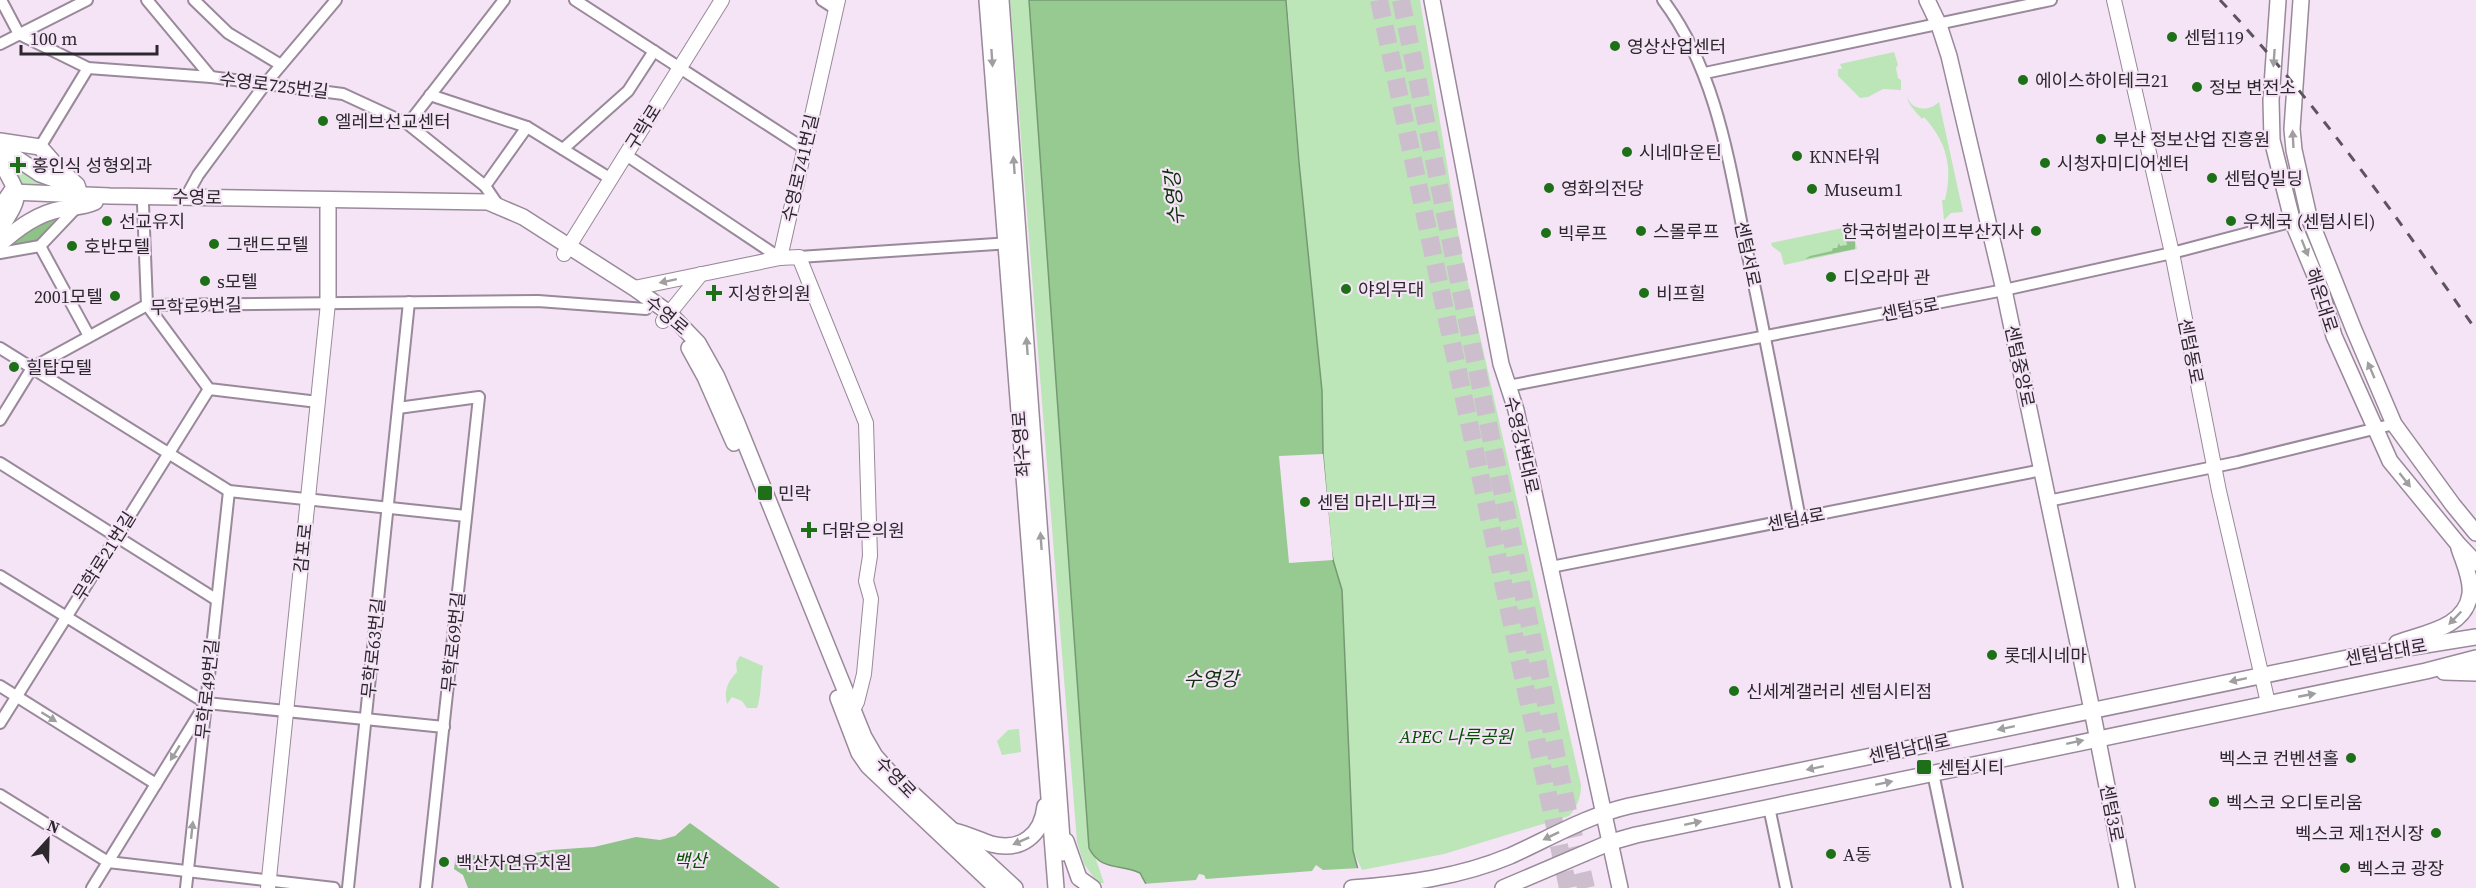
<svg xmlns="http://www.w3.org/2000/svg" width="2476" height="888" font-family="'Source Serif 4','Noto Sans KR',serif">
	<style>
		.green { fill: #bce5b8 }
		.forest { fill: #8ec288 }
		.water { fill: #96ca90; stroke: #769973; stroke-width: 1.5 }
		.pier { fill: #f5e4f6 }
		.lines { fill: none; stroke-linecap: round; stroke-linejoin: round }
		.trunk-tunnel { stroke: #cdbece; stroke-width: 18; stroke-dasharray: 18 9; stroke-linecap: butt }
		.minor-casing { stroke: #99899a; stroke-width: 14 }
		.tertiary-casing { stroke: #99899a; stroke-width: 16 }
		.secondary-casing { stroke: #99899a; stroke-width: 18 }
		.minor { stroke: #fff; stroke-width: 10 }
		.tertiary { stroke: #fff; stroke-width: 14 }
		.secondary { stroke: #fff; stroke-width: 15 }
		.rail { stroke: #5d545e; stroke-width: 3; stroke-dasharray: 10 10; stroke-linecap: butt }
		.oneway { fill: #a09ea1 }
		.poi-dot { fill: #1d7018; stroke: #f5e4f6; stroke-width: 2 }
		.labels { text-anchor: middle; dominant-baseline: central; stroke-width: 4.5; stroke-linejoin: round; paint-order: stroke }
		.poi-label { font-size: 18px; fill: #2d272e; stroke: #f5e4f6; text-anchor: start }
		.street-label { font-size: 18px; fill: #2d272e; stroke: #f5e4f6 }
		.park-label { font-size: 18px; font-style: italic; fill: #045201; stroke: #f5e4f6 }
		.water-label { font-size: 20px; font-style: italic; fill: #0e320c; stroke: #f5e4f6 }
	</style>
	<rect width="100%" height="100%" fill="#f5e4f6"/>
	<g class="green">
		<polygon points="1010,0 1036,0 1092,848 1104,883 1098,883 1084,864 1077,842"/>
		<path d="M 1287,0 L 1420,0 L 1462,256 L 1581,785 C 1581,798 1577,807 1569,816 L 1444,854 L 1362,870 L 1354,853 Z"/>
		<polygon points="1894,52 1898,65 1896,68 1898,78 1901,80 1901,90 1883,89 1868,97 1860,98 1838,76 1838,69 1842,69 1840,64"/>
		<path d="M 1907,96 C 1911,111 1929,112 1939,102 L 1963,212 L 1951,213 L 1944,220 L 1942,200 L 1945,200 C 1953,168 1947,142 1924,117 L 1922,119 C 1916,112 1908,105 1907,96 Z"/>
		<polygon points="5,159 66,187 20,187"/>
		<polygon points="1852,226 1857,249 1784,265 1781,253 1772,246 1771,243"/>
		<path d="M 740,656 L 763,666 C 760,681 762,693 757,708 L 747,708 L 742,701 L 732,697 L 727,704 C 724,691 727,682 737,672 L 736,663 Z"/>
		<polygon points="1019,729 1021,752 1002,755 997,741 1008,730"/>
	</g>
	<g class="forest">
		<polygon points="59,215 38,242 5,248 27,228"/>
		<polygon points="1851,238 1855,240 1855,249 1805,259 1810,256 1832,251 1833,248 1837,248 1839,243 1840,246 1847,245 1846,239"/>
		<polygon points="690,823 780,888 468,888 463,875 454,869 456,854 513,857 551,850 594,847 636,837 660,840 675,836"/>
	</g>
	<path class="water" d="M 1029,0 L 1286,0 L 1299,162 L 1322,391 L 1323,454 L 1331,547 L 1333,560 L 1342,590 L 1353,851 L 1363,888 L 1147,886 L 1140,873 C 1121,864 1100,871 1089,848 Z"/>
	<g class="pier">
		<polygon points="1323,454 1333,560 1289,563 1279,456"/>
		<polygon points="1316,865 1323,870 1361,868 1366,888 1144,888 1143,884 1196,880 1199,874 1204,875 1206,879 1312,871"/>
	</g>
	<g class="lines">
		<g class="trunk-tunnel">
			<polyline points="1379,0 1568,888"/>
			<polyline points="1401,0 1569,816 1586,888"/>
		</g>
		<defs>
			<g id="minor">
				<polyline points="1,0 19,34"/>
				<polyline points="147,0 211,77"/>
				<polyline points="194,0 228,33 281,65"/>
				<polyline points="575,0 805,149"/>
				<polyline points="822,0 836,9"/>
				<path d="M 1663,0 C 1718,73 1730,169 1748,256 C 1767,343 1783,431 1800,519"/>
				<polyline points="19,34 88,68 211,77 343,94 408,124 485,186 498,205"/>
				<polyline points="0,44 87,0"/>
				<polyline points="1705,73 2051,0"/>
				<polyline points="430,95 527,127 611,179"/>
				<polyline points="408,124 504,0"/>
				<polyline points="40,147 88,68"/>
				<polyline points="563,149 628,91 654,51"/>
				<polyline points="626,155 780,258"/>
				<polyline points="485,186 527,127"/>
				<polyline points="186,197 198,175 266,83 336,0"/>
				<polyline points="143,204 147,305 209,389 318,402"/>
				<polyline points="40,246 89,336"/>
				<polyline points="0,253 40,246 76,208"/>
				<polyline points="799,257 1011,243"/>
				<polyline points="0,348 229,491 466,516"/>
				<polyline points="1508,386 2004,290 2172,253 2309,217"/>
				<polyline points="398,408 479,397 426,888"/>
				<polyline points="0,420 32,368 147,305 538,301 646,309"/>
				<polyline points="0,463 217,600"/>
				<polyline points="2048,501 2238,462 2394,424"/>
				<polyline points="1551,567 2042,470"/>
				<polyline points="0,576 206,703 444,727"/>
				<polyline points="0,686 156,784"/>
				<polyline points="0,723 209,389"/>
				<polyline points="1933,773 1957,888"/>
				<polyline points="0,795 108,862 334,888"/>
				<polyline points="1769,807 1786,888"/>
				<polyline points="92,888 204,706"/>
				<polyline points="186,888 229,491"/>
				<polyline points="348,888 409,302"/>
			</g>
			<g id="tertiary">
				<polyline points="2114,0 2172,253 2219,491 2268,703"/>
				<polyline points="564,254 722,0"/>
				<polyline points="780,258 838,0"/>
				<polyline points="634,288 780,258 799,257 866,423 870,556 866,581 871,599 864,674 857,702 849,717"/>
				<polyline points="663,321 701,274"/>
				<polyline points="268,888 328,303"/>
			</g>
			<g id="secondary">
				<polyline points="987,0 1056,888"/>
				<polyline points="1001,0 1063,853"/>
				<polyline points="1432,0 1501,364 1516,410 1620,888"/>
				<polyline points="1927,0 1939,25 1949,56 2004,290 2092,710 2127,888"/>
				<polyline points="2278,0 2271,100 2272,140 2293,223 2321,290 2334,336 2390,461 2458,544 2476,563"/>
				<polyline points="2301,0 2292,129 2294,150 2309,217 2354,330 2394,424 2453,505 2476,533"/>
				<polyline points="0,141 40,147 61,171 77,185"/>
				<polyline points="0,147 40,174 78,188"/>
				<path d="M 0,160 C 20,198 23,192 0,229"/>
				<polyline points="11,192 110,196 488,202 523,217 634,288 669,313 698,343 717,377 737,423 864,737 875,756 891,774 1015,888"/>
				<polyline points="0,208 11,192"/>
				<path d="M 0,244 C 18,228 38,213 62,209 C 74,207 84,207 95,202"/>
				<polyline points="328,303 328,208"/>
				<polyline points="689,348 705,377 734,443"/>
				<path d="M 2397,643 C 2423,633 2466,628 2470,594 C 2472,579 2463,561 2459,548"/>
				<polyline points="2444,672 2476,673"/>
				<polyline points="838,698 859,753 868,766 997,888"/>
				<path d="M 954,831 C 967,834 979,840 991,844 C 1021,852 1042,835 1045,806"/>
				<polyline points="1066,841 1079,878 1093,888"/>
				<path d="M 1352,888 C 1406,884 1460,877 1510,856 C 1550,838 1586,816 1629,806 L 2357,656 L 2476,637"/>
				<polyline points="1503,888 1611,842 1636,835 2426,671 2476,658"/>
			</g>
		</defs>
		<use href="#minor" class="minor-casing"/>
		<use href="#tertiary" class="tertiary-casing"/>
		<use href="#secondary" class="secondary-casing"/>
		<use href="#minor" class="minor"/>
		<use href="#tertiary" class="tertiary"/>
		<use href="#secondary" class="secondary"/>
		<path class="rail" d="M 2220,0 C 2316,102 2396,216 2476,330"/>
	</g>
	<defs><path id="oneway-solid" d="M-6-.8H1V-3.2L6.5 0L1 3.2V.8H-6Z" transform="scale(1.5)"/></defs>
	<g class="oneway">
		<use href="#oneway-solid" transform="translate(992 58) rotate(86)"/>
		<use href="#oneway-solid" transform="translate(2274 58) rotate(94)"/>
		<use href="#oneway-solid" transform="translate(2293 139) rotate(-93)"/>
		<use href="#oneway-solid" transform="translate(1014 165) rotate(-94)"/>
		<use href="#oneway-solid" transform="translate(2305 248) rotate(68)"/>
		<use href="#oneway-solid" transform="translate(668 281) rotate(168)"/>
		<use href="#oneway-solid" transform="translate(1027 346) rotate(-94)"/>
		<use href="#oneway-solid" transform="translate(2371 370) rotate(-113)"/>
		<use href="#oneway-solid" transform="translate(2405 480) rotate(52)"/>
		<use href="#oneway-solid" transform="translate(1041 541) rotate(-94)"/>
		<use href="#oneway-solid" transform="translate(2455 618) rotate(134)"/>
		<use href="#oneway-solid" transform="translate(2238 680) rotate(168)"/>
		<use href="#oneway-solid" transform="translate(2307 695) rotate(-11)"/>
		<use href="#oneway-solid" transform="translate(49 717) rotate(32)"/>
		<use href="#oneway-solid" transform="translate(2006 728) rotate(168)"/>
		<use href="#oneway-solid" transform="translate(2075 742) rotate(-12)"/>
		<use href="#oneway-solid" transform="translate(175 753) rotate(122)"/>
		<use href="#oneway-solid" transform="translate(1815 768) rotate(168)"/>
		<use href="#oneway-solid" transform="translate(1884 783) rotate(-12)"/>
		<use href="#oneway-solid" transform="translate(1693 823) rotate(-12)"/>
		<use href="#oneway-solid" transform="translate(192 830) rotate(-84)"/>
		<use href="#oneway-solid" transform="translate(1551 836) rotate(154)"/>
		<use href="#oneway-solid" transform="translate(1021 841) rotate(156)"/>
	</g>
	<g class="poi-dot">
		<circle cx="2172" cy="37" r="6"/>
		<circle cx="1615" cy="46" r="6"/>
		<circle cx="2023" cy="80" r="6"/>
		<circle cx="2197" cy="87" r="6"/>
		<circle cx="323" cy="121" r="6"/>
		<circle cx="2101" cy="139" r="6"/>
		<circle cx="1627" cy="152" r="6"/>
		<circle cx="1797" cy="156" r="6"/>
		<circle cx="2045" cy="163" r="6"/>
		<path d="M15 156h6v6h6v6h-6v6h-6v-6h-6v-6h6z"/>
		<circle cx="2212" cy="178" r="6"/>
		<circle cx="1549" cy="188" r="6"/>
		<circle cx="1812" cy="189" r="6"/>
		<circle cx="107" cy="221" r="6"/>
		<circle cx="2231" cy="221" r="6"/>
		<circle cx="1641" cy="231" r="6"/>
		<circle cx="2036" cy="231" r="6"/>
		<circle cx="1546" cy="233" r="6"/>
		<circle cx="214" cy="244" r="6"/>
		<circle cx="72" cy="246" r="6"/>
		<circle cx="1831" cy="277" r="6"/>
		<circle cx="205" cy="281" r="6"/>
		<circle cx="1346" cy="289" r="6"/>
		<path d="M711 284h6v6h6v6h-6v6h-6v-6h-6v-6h6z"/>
		<circle cx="1644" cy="293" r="6"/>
		<circle cx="115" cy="296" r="6"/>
		<circle cx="14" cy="367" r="6"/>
		<rect x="757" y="485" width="16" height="16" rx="3"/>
		<circle cx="1305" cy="502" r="6"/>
		<path d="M806 521h6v6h6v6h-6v6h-6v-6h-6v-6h6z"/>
		<circle cx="1992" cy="655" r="6"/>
		<circle cx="1734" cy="691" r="6"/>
		<circle cx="2351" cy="758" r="6"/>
		<rect x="1916" y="759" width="16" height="16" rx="3"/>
		<circle cx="2214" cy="802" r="6"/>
		<circle cx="2436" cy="833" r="6"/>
		<circle cx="1831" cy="854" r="6"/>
		<circle cx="444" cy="862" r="6"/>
		<circle cx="2345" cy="868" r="6"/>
	</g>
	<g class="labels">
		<g class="poi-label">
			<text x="2184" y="37">센텀119</text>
			<text x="1627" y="46">영상산업센터</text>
			<text x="2035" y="80">에이스하이테크21</text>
			<text x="2209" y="87">정보 변전소</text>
			<text x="335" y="121">엘레브선교센터</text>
			<text x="2113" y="139">부산 정보산업 진흥원</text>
			<text x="1639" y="152">시네마운틴</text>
			<text x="1809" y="156">KNN타워</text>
			<text x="2057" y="163">시청자미디어센터</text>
			<text x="32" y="165">홍인식 성형외과</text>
			<text x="2224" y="178">센텀Q빌딩</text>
			<text x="1561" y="188">영화의전당</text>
			<text x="1824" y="189">Museum1</text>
			<text x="119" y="221">선교유지</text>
			<text x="2243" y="221">우체국 (센텀시티)</text>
			<text x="1653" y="231">스몰루프</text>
			<text x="2024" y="231" text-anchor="end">한국허벌라이프부산지사</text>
			<text x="1558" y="233">빅루프</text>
			<text x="226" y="244">그랜드모텔</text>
			<text x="84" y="246">호반모텔</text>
			<text x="1843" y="277">디오라마 관</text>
			<text x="217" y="281">s모텔</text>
			<text x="1358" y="289">야외무대</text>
			<text x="728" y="293">지성한의원</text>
			<text x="1656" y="293">비프힐</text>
			<text x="103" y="296" text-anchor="end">2001모텔</text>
			<text x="26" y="367">힐탑모텔</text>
			<text x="778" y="493">민락</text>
			<text x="1317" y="502">센텀 마리나파크</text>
			<text x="822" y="530">더맑은의원</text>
			<text x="2004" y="655">롯데시네마</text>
			<text x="1746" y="691">신세계갤러리 센텀시티점</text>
			<text x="2339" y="758" text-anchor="end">벡스코 컨벤션홀</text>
			<text x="1938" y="767">센텀시티</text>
			<text x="2226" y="802">벡스코 오디토리움</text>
			<text x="2424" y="833" text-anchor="end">벡스코 제1전시장</text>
			<text x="1843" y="854">A동</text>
			<text x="456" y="862">백산자연유치원</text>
			<text x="2357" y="868">벡스코 광장</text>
		</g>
		<g class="street-label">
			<text transform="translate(274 85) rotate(7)">수영로725번길</text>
			<text transform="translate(643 127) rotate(-58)">구락로</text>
			<text transform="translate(800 168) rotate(-77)">수영로741번길</text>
			<text transform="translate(197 197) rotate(1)">수영로</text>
			<text transform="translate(1748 254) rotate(78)">센텀서로</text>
			<text transform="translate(2322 300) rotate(72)">해운대로</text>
			<text transform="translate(196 306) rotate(-2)">무학로9번길</text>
			<text transform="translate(1910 309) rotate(-11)">센텀5로</text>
			<text transform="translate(667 315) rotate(40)">수영로</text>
			<text transform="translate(2191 351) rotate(79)">센텀동로</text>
			<text transform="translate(2020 366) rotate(78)">센텀중앙로</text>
			<text transform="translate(1021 444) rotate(-94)">좌수영로</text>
			<text transform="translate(1522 445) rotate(77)">수영강변대로</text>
			<text transform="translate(1796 519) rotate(-11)">센텀4로</text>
			<text transform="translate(303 548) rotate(-84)">감포로</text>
			<text transform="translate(104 556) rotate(-58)">무학로21번길</text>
			<text transform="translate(453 642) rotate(-84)">무학로69번길</text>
			<text transform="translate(373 648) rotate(-84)">무학로63번길</text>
			<text transform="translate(2386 652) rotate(-10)">센텀남대로</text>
			<text transform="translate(207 689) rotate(-84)">무학로49번길</text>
			<text transform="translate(1909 748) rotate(-12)">센텀남대로</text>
			<text transform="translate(896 777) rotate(46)">수영로</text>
			<text transform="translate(2112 813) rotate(79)">센텀3로</text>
		</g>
		<g class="park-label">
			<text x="1456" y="736">APEC 나루공원</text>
			<text x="690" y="860">백산</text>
		</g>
		<g class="water-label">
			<text transform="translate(1174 198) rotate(-95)">수영강</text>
			<text x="1211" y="679">수영강</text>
		</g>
	</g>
	<g transform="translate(48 840) rotate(22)" stroke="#f5e4f6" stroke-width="4.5" paint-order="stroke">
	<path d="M0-4.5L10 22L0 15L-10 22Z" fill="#2d272e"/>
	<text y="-9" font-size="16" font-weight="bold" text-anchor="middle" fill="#2d272e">N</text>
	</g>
	<path d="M21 45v9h136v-9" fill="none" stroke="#2d272e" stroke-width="3"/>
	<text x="30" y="45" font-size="18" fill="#2d272e" stroke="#f5e4f6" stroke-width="4.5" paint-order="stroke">100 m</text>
</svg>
